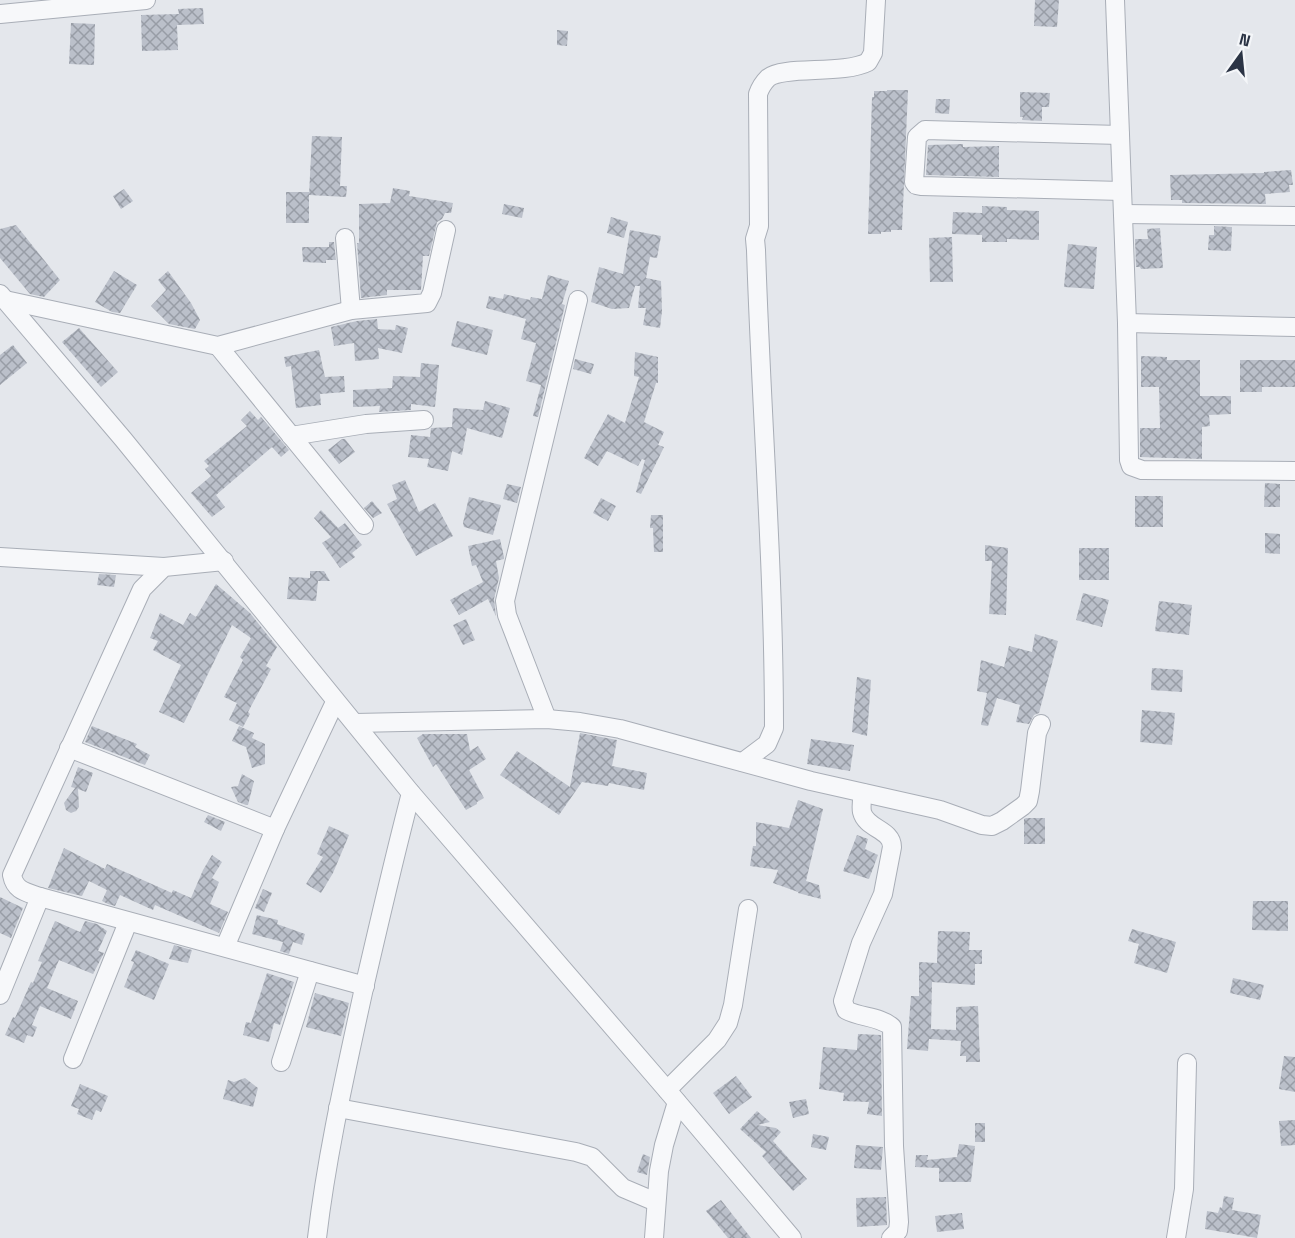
<svg xmlns="http://www.w3.org/2000/svg" width="1295" height="1238" font-family="'Space Grotesk',sans-serif">
	<style>
		.building { fill: url(#building-cross-hatch) }
		.lines { fill: none; stroke-linecap: round; stroke-linejoin: round }
		.minor-casing { stroke: #a9aeb7; stroke-width: 20 }
		.minor { stroke: #f7f8fa; stroke-width: 18 }
	</style>
	<defs>
		<pattern id="building-cross-hatch" width="8" height="8" patternUnits="userSpaceOnUse" patternTransform="scale(1.5)"><rect width="8" height="8" fill="#bbc0ca"/><path d="M0 0l8 8M0 8l8-8" fill="none" stroke="#989da6"/></pattern>
	</defs>
	<rect width="100%" height="100%" fill="#e4e7ec"/>
	<g class="building">
		<polygon points="1035,0 1059,0 1057,27 1034,26"/>
		<polygon points="203,8 204,24 177,25 178,50 142,51 141,15 179,14 178,9"/>
		<polygon points="71,23 95,24 94,65 69,64"/>
		<polygon points="557,30 568,31 567,46 557,45"/>
		<polygon points="887,90 908,90 902,230 891,230 891,232 881,232 881,234 868,234 872,97 874,97 874,91 887,91"/>
		<polygon points="1020,92 1050,93 1049,107 1042,107 1042,121 1022,120 1023,117 1020,117"/>
		<polygon points="936,99 950,99 949,114 935,113"/>
		<polygon points="312,136 342,137 340,186 347,186 346,197 309,195"/>
		<polygon points="963,144 963,147 999,146 999,177 926,175 928,145"/>
		<polygon points="1291,170 1293,185 1289,185 1290,192 1265,194 1266,204 1182,203 1182,200 1171,200 1170,175 1264,173 1264,172"/>
		<polygon points="393,188 410,191 409,196 453,203 451,213 445,213 442,219 437,222 429,256 423,256 421,290 387,290 387,295 361,298 357,243 359,243 359,204 390,203"/>
		<polygon points="124,189 133,201 121,209 113,196"/>
		<rect x="286" y="192" width="23" height="31"/>
		<polygon points="504,204 524,208 522,218 502,214"/>
		<polygon points="982,206 1007,207 1007,210 1039,211 1039,240 1007,239 1007,242 982,242 982,235 952,234 953,212 982,213"/>
		<polygon points="611,217 628,222 624,238 607,233"/>
		<polygon points="16,225 60,280 44,297 30,294 0,258 0,229"/>
		<polygon points="1214,226 1232,227 1231,251 1208,250 1209,235 1214,235"/>
		<polygon points="1160,228 1163,268 1141,269 1140,267 1136,267 1135,239 1148,239 1147,229"/>
		<polygon points="630,230 661,236 657,258 650,257 646,278 661,281 662,311 660,328 643,325 646,308 638,308 640,286 635,286 629,308 612,309 591,302 599,267 623,274"/>
		<polygon points="952,237 953,282 930,282 929,238"/>
		<polygon points="329,242 334,242 336,260 326,260 326,263 303,262 302,247 329,247"/>
		<polygon points="1068,244 1097,247 1094,289 1064,287"/>
		<polygon points="114,271 137,285 120,313 112,312 95,302"/>
		<polygon points="168,271 191,303 200,320 195,329 169,324 151,306 166,290 158,280"/>
		<polygon points="548,275 569,281 562,304 565,305 538,417 533,416 541,385 526,381 536,343 521,339 526,319 486,308 489,296 503,299 504,294 530,300 531,297 542,299"/>
		<polygon points="377,319 378,329 395,330 396,325 408,328 402,353 378,348 379,359 355,361 354,343 334,346 331,327 357,321"/>
		<polygon points="457,321 493,330 487,355 451,346"/>
		<polygon points="79,328 118,372 101,387 62,342"/>
		<polygon points="13,345 27,363 0,385 0,355"/>
		<polygon points="319,350 325,377 344,376 345,392 320,394 321,405 296,408 291,366 286,367 284,357"/>
		<polygon points="635,352 658,357 658,383 656,383 644,422 664,432 658,445 664,447 641,494 636,492 645,460 642,459 638,466 607,451 598,466 584,458 608,414 625,423 639,377 634,376"/>
		<polygon points="1141,356 1167,357 1167,360 1200,360 1200,396 1231,396 1231,414 1209,415 1210,426 1202,427 1202,459 1140,457 1140,428 1160,428 1159,387 1141,387"/>
		<polygon points="575,359 594,364 591,374 573,369"/>
		<polygon points="1240,360 1295,360 1295,387 1262,387 1262,392 1240,392"/>
		<polygon points="421,363 439,365 435,407 411,404 411,410 379,412 380,406 353,407 353,390 392,388 393,376 420,377"/>
		<polygon points="485,401 510,408 502,438 467,428 462,455 452,451 448,471 427,467 429,459 408,457 411,435 430,437 431,428 452,427 453,408 483,410"/>
		<polygon points="250,411 258,420 261,417 289,450 281,457 272,447 216,495 225,507 212,517 191,493 211,476 205,469 209,466 204,461 247,426 241,420"/>
		<polygon points="342,439 345,439 355,452 339,464 328,450"/>
		<polygon points="405,480 419,512 435,503 453,536 416,556 387,504 397,499 392,485"/>
		<polygon points="1265,483 1280,484 1280,507 1264,507"/>
		<polygon points="507,484 521,487 517,503 503,499"/>
		<rect x="1135" y="496" width="28" height="31"/>
		<polygon points="469,497 501,505 493,535 464,527 463,523"/>
		<polygon points="601,498 616,506 608,521 593,513"/>
		<polygon points="372,501 382,513 373,518 364,508"/>
		<polygon points="321,510 338,528 345,523 362,545 352,553 355,557 340,568 322,543 331,537 314,518"/>
		<polygon points="651,515 663,515 663,552 654,552 653,528 650,528"/>
		<polygon points="1265,533 1280,534 1280,554 1265,553"/>
		<polygon points="500,539 504,557 504,559 496,561 499,578 494,599 496,616 488,599 459,615 450,600 483,582 476,565 472,566 468,546"/>
		<polygon points="985,545 1008,548 1006,615 989,614 992,561 985,561"/>
		<rect x="1079" y="548" width="30" height="32"/>
		<polygon points="310,571 324,571 330,581 318,581 316,601 287,599 289,577 310,578"/>
		<polygon points="99,574 116,575 114,587 97,585"/>
		<polygon points="216,584 250,613 277,647 266,666 271,669 248,712 250,714 243,727 229,720 237,703 224,697 243,660 240,657 251,638 232,625 184,723 159,712 181,665 153,650 158,641 150,638 160,613 183,625 190,613 196,617"/>
		<polygon points="1083,593 1109,600 1102,627 1076,620"/>
		<polygon points="1159,601 1192,605 1189,635 1155,631"/>
		<polygon points="466,619 475,640 463,645 453,625"/>
		<polygon points="1035,634 1058,641 1039,713 1034,715 1029,724 1016,722 1020,705 997,698 988,726 981,725 987,693 977,691 981,660 1004,667 1009,646 1032,652"/>
		<polygon points="1152,668 1183,670 1182,692 1151,690"/>
		<polygon points="857,677 871,680 867,736 852,732"/>
		<polygon points="1142,710 1175,713 1172,745 1140,742"/>
		<polygon points="92,726 137,744 135,747 150,755 145,765 85,742"/>
		<polygon points="239,726 254,733 252,738 265,744 265,764 252,768 246,747 232,741"/>
		<polygon points="580,733 617,740 612,766 647,773 644,790 609,783 608,786 582,782 559,815 500,775 517,751 570,787"/>
		<polygon points="423,734 467,734 470,751 478,746 486,759 469,770 484,798 477,802 477,804 466,810 436,764 433,767 417,738"/>
		<polygon points="811,739 854,745 850,771 807,764"/>
		<polygon points="78,767 93,773 86,792 78,789 79,807 76,811 71,813 66,810 64,803 75,788 71,787"/>
		<polygon points="242,774 254,781 248,805 246,805 238,802 231,787 238,786"/>
		<polygon points="798,800 823,809 806,881 819,885 821,899 798,893 798,892 773,883 778,870 750,866 753,846 756,846 756,822 789,828"/>
		<polygon points="208,815 225,822 221,831 204,822"/>
		<polygon points="1026,818 1045,818 1045,844 1024,844 1024,819"/>
		<polygon points="329,826 349,835 333,873 321,893 306,884 323,857 317,854"/>
		<polygon points="857,835 868,839 865,849 878,855 869,879 843,871"/>
		<polygon points="64,848 105,869 107,864 172,893 173,890 191,898 203,870 212,855 222,862 212,878 219,882 210,904 228,912 219,933 155,905 153,910 120,895 115,906 108,904 102,901 107,890 89,881 82,896 48,888"/>
		<polygon points="263,889 272,893 264,912 255,908"/>
		<polygon points="0,897 23,908 11,938 0,933"/>
		<polygon points="1253,901 1288,901 1288,931 1252,930"/>
		<polygon points="257,915 278,920 277,924 305,934 302,945 293,942 289,954 280,951 283,942 252,934"/>
		<polygon points="55,921 80,932 85,921 97,924 107,931 98,951 104,953 93,974 59,960 47,988 78,1001 71,1019 40,1006 32,1025 37,1027 33,1037 27,1035 24,1043 5,1035 13,1017 15,1018 31,982 33,983 42,962 38,961"/>
		<polygon points="1132,929 1176,942 1167,973 1134,963 1139,944 1128,941"/>
		<polygon points="938,931 970,932 969,950 982,950 982,964 975,964 975,985 932,982 931,1029 956,1030 956,1007 978,1006 980,1062 966,1062 966,1056 960,1056 961,1041 929,1039 928,1051 907,1049 911,996 919,996 919,962 937,963"/>
		<polygon points="174,945 192,950 188,963 169,959"/>
		<polygon points="136,950 169,964 154,1000 124,987 134,962 131,961"/>
		<polygon points="267,973 294,982 280,1025 274,1023 269,1042 243,1035 246,1022 251,1023"/>
		<polygon points="1233,978 1264,985 1260,1000 1230,993"/>
		<polygon points="315,993 349,1003 341,1036 306,1027"/>
		<polygon points="858,1034 881,1035 882,1116 867,1114 869,1102 843,1101 844,1093 819,1089 823,1047 857,1050"/>
		<polygon points="1284,1056 1295,1057 1295,1092 1279,1089"/>
		<polygon points="736,1076 752,1097 729,1114 713,1093"/>
		<polygon points="245,1078 258,1088 253,1107 223,1099 228,1080 234,1082"/>
		<polygon points="80,1084 108,1096 101,1112 96,1110 92,1120 77,1114 79,1109 71,1106"/>
		<polygon points="806,1099 809,1114 793,1118 789,1102"/>
		<polygon points="757,1111 770,1122 757,1125 776,1128 781,1132 773,1141 807,1179 793,1191 762,1156 766,1152 740,1129"/>
		<polygon points="1295,1120 1295,1145 1281,1146 1279,1121"/>
		<rect x="975" y="1123" width="10" height="19"/>
		<polygon points="813,1134 829,1137 826,1150 811,1147"/>
		<polygon points="959,1144 975,1146 971,1182 939,1182 939,1168 915,1167 916,1155 928,1155 927,1160 957,1157"/>
		<polygon points="856,1145 883,1147 881,1170 854,1168"/>
		<polygon points="643,1154 650,1157 647,1175 637,1172"/>
		<polygon points="1224,1196 1234,1198 1232,1210 1261,1215 1257,1238 1205,1229 1207,1211 1218,1213 1220,1207 1222,1208"/>
		<polygon points="886,1197 887,1225 857,1227 856,1198"/>
		<polygon points="721,1200 751,1238 728,1238 706,1211"/>
		<polygon points="962,1213 964,1229 937,1232 935,1216"/>
	</g>
	<g class="lines">
		<defs>
			<g id="minor">
				<polyline points="1115,0 1127,323 1129,460 1131,466 1142,470 1295,471"/>
				<polyline points="0,14 146,0"/>
				<polyline points="1120,135 925,130 917,137 914,182 916,185 921,186 1122,191"/>
				<polyline points="1123,214 1295,216"/>
				<polyline points="345,238 351,310"/>
				<polyline points="0,294 123,439 411,793 667,1090 792,1238"/>
				<polyline points="5,300 218,346 351,310 427,303 432,293 446,230"/>
				<polyline points="1127,323 1295,327"/>
				<polyline points="218,346 364,525"/>
				<polyline points="291,436 366,424 424,420"/>
				<polyline points="0,557 164,567"/>
				<path d="M 224,561 L 164,567 L 142,589 L 12,875 C 15,891 26,892 40,897 L 365,986"/>
				<polyline points="547,719 507,615 505,601 578,300"/>
				<polyline points="355,723 547,719 580,722 620,729 811,781 940,810 982,825 992,826 1002,821 1023,806 1028,801 1030,791 1037,733 1041,724"/>
				<polyline points="69,748 275,829"/>
				<path d="M 743,762 L 767,744 L 774,728 C 774,568 761,409 756,250 L 755,239 L 759,226 L 758,94 C 760,88 763,83 768,78 C 783,65 843,75 868,62 L 873,53 L 876,0"/>
				<path d="M 863,793 C 862,799 861,807 862,812 C 866,829 892,829 892,847 L 883,894 L 861,943 L 843,1001 L 846,1010 C 861,1018 879,1016 892,1027 L 894,1146 L 899,1222 L 898,1231 L 891,1238"/>
				<polyline points="225,947 275,829 335,702"/>
				<polyline points="0,995 40,897"/>
				<polyline points="73,1059 128,922"/>
				<polyline points="281,1062 310,971"/>
				<polyline points="667,1090 717,1040 728,1023 733,1005 748,909"/>
				<polyline points="338,1108 576,1152 592,1157 623,1188 656,1202"/>
				<path d="M 317,1238 C 327,1153 346,1071 364,988 C 379,923 394,858 411,793"/>
				<polyline points="654,1238 659,1171 664,1145 677,1102"/>
				<polyline points="1176,1238 1184,1189 1187,1063"/>
			</g>
		</defs>
		<use href="#minor" class="minor-casing"/>
		<use href="#minor" class="minor"/>
	</g>
	<g transform="translate(1241 54) rotate(15)" stroke="#f4f6f9" stroke-width="4.5" paint-order="stroke">
	<path d="M0-4.5L10 22L0 15L-10 22Z" fill="#2b3445"/>
	<text y="-9" font-size="16" font-weight="bold" text-anchor="middle" fill="#2b3445">N</text>
	</g>
</svg>
